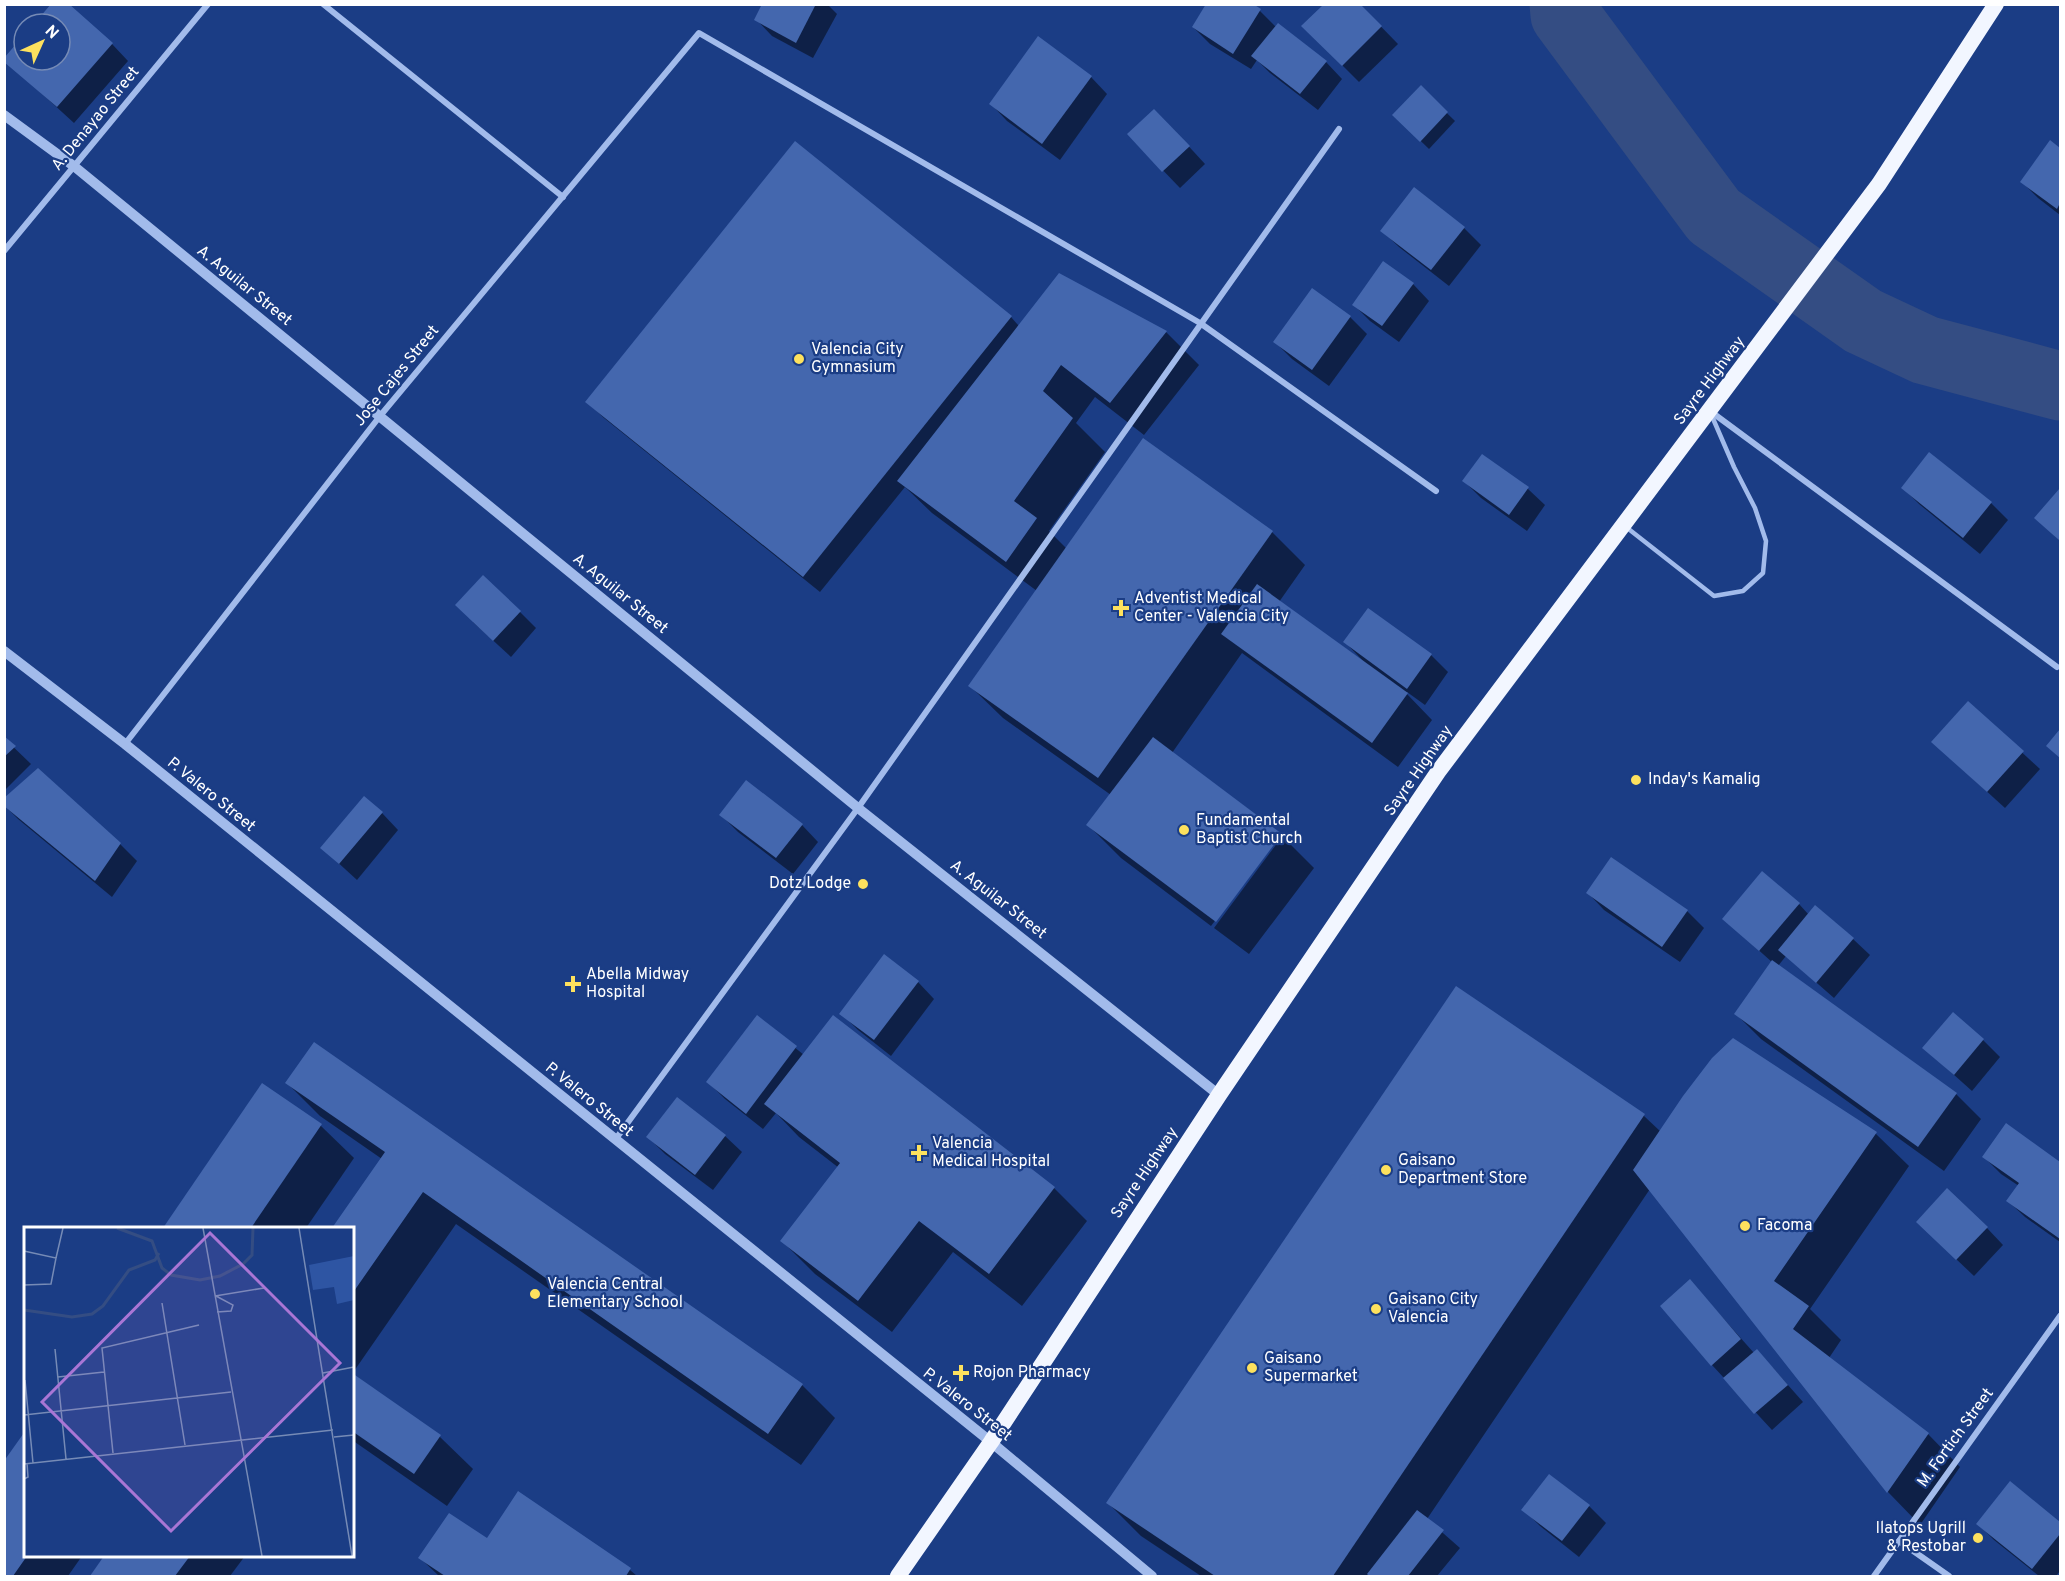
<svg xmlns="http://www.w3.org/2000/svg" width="2065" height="1581" font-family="Overpass,sans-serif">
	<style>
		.shadow { fill: #0007 }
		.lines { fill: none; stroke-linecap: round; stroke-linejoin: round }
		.river { stroke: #344d83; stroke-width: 69 }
		.building { fill: #4467ae }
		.service { stroke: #a2bbeb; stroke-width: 4.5 }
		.minor { stroke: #a2bbeb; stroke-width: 6 }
		.tertiary { stroke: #a2bbeb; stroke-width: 10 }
		.trunk { stroke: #f2f6ff; stroke-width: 16 }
		.poi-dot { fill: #fde15e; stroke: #1b3d85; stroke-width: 2 }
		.labels { text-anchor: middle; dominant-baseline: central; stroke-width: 4.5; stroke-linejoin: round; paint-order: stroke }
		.street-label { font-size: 16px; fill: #fff; stroke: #1b3d85 }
		.poi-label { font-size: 16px; fill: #fff; stroke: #1b3d85; text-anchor: start }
		.inset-river { fill: none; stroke: #344d83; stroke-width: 3 }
		.inset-road { fill: none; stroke: #768bb6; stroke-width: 1.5 }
		.view { fill: #a976d5; fill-opacity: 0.15; stroke: #a976d5; stroke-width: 3 }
		.inset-edge { fill: none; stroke: #fff; stroke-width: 3 }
	</style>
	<rect width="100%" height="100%" fill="#1b3d85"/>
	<g class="shadow">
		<polygon points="53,4 112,44 128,61 74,123 5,60 24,38 24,60 60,60 60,24 36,24"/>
		<polygon points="764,4 827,4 837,14 813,58 772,36 756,19"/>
		<polygon points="1325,4 1359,4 1398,44 1359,82 1303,26"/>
		<polygon points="1260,11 1276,27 1326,62 1342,79 1318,110 1270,73 1257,60 1251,69 1210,44 1193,27"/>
		<polygon points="1091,77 1107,94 1060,160 1007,121 991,104"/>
		<polygon points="1421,88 1455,121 1429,149 1394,115"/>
		<polygon points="1171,127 1205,164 1180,188 1129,135"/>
		<polygon points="2050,142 2060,150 2060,215 2038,198 2022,182"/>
		<polygon points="1464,228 1481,245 1449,286 1399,247 1382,231"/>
		<polygon points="1059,275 1166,332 1199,365 1144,435 1095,397 1076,423 1105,452 1049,531 1067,549 1144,441 1272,532 1305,565 1279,602 1363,661 1345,642 1368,610 1431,655 1448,672 1425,705 1407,692 1406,693 1432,720 1398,767 1242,653 1172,753 1281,835 1314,868 1249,954 1214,928 1281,838 1277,838 1211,926 1121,858 1088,825 1111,795 1003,718 970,686 1037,591 932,513 905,487 820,592 604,418 587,402 1011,317 1019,326"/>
		<polygon points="1413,284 1429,301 1399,342 1370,321 1354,305"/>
		<polygon points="1350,317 1367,334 1329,386 1292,359 1275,342"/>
		<polygon points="1929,454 1991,503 2008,520 1980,554 1919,504 1903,488"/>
		<polygon points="1464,481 1528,489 1545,505 1527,531 1481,498"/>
		<polygon points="2060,491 2060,541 2036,518"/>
		<polygon points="520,612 536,628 511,657 473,622"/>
		<polygon points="1968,703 2040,769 2005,808 1950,758"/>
		<polygon points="4,738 31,764 4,791"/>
		<polygon points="4,805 120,844 137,861 112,897 18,819"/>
		<polygon points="382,813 398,830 357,880 322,848"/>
		<polygon points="721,815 802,825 818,842 793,874 738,832"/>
		<polygon points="1588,893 1687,911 1704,928 1680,962 1604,910"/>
		<polygon points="1799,904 1809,915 1853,939 1870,955 1834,998 1786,956 1778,966 1956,1094 1981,1119 1944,1171 1761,1039 1736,1014 1773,963 1724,919"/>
		<polygon points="918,982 934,999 891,1056 858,1030 841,1013"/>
		<polygon points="1456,988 1644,1116 1661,1132 1733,1040 1876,1134 1909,1166 1810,1309 1841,1340 1829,1358 1928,1434 1960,1467 1920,1525 1888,1492 1650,1189 1427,1519 1460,1548 1437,1576 1201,1576 1141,1536 1108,1503"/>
		<polygon points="757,1017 804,1055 833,1017 1054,1188 1087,1221 1022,1306 953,1252 892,1332 815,1274 782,1241 839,1168 799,1137 776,1113 763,1129 725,1099 708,1082"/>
		<polygon points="1983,1040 2000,1057 1972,1091 1924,1048"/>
		<polygon points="287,1083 802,1385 835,1418 801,1465 456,1224 352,1374 352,1228 334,1228 382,1159 320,1116"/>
		<polygon points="263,1086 321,1126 354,1158 306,1228 165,1228"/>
		<polygon points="2006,1125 2060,1164 2060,1242 2025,1217 2008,1201 2019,1186 2001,1174 1984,1157"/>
		<polygon points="725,1136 742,1152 713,1190 665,1154 648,1137"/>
		<polygon points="1987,1228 2003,1245 1974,1276 1935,1239"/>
		<polygon points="1690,1281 1754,1353 1773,1368 1803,1402 1772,1430 1712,1365"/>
		<polygon points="352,1375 440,1437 473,1469 447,1506 352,1440"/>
		<polygon points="4,1463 26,1556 82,1556 68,1576 4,1576"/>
		<polygon points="1549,1476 1589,1506 1606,1523 1579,1557 1540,1526 1523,1509"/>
		<polygon points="2010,1483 2060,1524 2060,1571 2056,1576 2039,1576 1994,1540 1978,1524"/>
		<polygon points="519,1494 630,1570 637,1576 439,1576 420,1558 487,1540"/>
		<polygon points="106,1556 245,1556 230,1576 92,1576"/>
	</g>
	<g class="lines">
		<polyline class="river" points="1564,4 1565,15 1714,216 1863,321 1925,350 2060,386"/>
	</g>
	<g class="building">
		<polygon points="51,4 69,4 113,43 57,107 4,62 4,58 24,35 24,60 60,60 60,24 34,24"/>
		<polygon points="762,4 816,4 796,43 754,20"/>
		<polygon points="1206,4 1253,4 1261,9 1233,54 1192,27"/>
		<polygon points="1323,5 1361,5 1382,26 1342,66 1301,26"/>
		<polygon points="1278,23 1327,61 1300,94 1251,56"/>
		<polygon points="1038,36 1092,76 1042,144 989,104"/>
		<polygon points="1421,85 1448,112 1420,142 1392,115"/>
		<polygon points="1154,109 1190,146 1162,172 1127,134"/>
		<polygon points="2050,140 2060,148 2060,203 2057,209 2020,182"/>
		<polygon points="795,141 1012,316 803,577 585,402"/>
		<polygon points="1414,187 1465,227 1431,270 1380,231"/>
		<polygon points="1383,261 1414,283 1382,326 1352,305"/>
		<polygon points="1059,273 1167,331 1110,403 1061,365 1043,391 1073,418 1014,501 1037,518 1006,562 897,481"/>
		<polygon points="1312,288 1351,316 1312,370 1273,342"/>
		<polygon points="1143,438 1273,531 1098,778 968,686"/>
		<polygon points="1929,452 1992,502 1963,538 1901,488"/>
		<polygon points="1482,454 1529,487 1509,515 1462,481"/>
		<polygon points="2060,488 2060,541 2034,518"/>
		<polygon points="483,575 521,611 493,641 455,605"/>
		<polygon points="1257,584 1408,693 1372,743 1221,634"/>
		<polygon points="1368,608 1432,654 1407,689 1343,642"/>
		<polygon points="1968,701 2024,751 1987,792 1931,742"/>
		<polygon points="2060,729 2060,758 2046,746"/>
		<polygon points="4,736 16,746 4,757"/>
		<polygon points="1153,737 1282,834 1216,922 1086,825"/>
		<polygon points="38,768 121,843 95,881 4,806 4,798"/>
		<polygon points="746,780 803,824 776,858 719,815"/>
		<polygon points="364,796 383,812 339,864 320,848"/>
		<polygon points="1611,857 1688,910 1662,947 1586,893"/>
		<polygon points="1762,871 1800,903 1759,951 1722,919"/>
		<polygon points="1815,905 1854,938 1816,983 1778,950"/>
		<polygon points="884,954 919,981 874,1040 839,1014"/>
		<polygon points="1772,960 1957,1093 1918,1147 1734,1014"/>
		<polygon points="1456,986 1645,1114 1333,1576 1215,1576 1106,1503"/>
		<polygon points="1953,1012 1984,1039 1954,1075 1922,1048"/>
		<polygon points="757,1015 797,1046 746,1114 706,1082"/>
		<polygon points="833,1015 1055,1187 989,1274 919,1221 858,1301 780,1241 840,1163 764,1104"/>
		<polygon points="1733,1038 1877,1132 1774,1281 1809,1306 1793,1329 1929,1433 1887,1493 1633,1170 1683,1096 1712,1058"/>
		<polygon points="314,1042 803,1384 768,1434 423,1192 352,1294 352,1228 332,1228 385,1152 285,1083"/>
		<polygon points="262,1083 322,1124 251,1228 163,1228"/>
		<polygon points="677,1097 726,1135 695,1175 646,1137"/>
		<polygon points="2006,1123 2060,1162 2060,1239 2006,1201 2019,1183 1982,1157"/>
		<polygon points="1947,1188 1988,1227 1956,1260 1916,1222"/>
		<polygon points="1690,1279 1741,1339 1711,1366 1660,1306"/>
		<polygon points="1757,1349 1788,1385 1754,1414 1723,1378"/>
		<polygon points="352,1373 441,1435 414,1474 352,1431"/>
		<polygon points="26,1430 26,1556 27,1556 13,1576 4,1576 4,1461"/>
		<polygon points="1549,1474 1590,1505 1562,1541 1521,1510"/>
		<polygon points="2010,1481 2060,1522 2060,1534 2032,1569 1976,1524"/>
		<polygon points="518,1491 631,1568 626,1576 445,1576 418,1558 449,1513 487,1538"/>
		<polygon points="1417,1510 1444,1530 1408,1576 1369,1576 1367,1574"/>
		<polygon points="104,1556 190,1556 175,1576 90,1576"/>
	</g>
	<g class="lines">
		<polyline class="service" points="1626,527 1714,596 1743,591 1763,573 1766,541 1755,508 1734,467 1711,414"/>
		<g class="minor">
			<polyline points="323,4 563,197"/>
			<polyline points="4,251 208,4"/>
			<polyline points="1710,411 2057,667"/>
			<polyline points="125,744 380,416 699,33 1200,323 1436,491"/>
			<polyline points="615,1140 858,808 1339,129"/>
			<polyline points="1899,1541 1949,1576"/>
			<polyline points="1874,1576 2060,1316"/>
		</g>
		<g class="tertiary">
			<polyline points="4,115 75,167 858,808 1219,1095"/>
			<polyline points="4,651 125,744 991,1442 1152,1576"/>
		</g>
		<polyline class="trunk" points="898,1576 991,1442 1219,1095 1438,772 1879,184 1996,4"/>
	</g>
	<g class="poi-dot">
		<circle cx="799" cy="359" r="6"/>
		<path d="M1118 599h6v6h6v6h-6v6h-6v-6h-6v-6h6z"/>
		<circle cx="1636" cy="780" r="6"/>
		<circle cx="1184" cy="830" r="6"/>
		<circle cx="863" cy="884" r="6"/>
		<path d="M570 975h6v6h6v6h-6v6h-6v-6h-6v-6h6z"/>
		<path d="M916 1144h6v6h6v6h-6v6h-6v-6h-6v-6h6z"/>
		<circle cx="1386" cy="1170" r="6"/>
		<circle cx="1745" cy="1226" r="6"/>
		<circle cx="535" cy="1294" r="6"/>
		<circle cx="1376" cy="1309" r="6"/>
		<circle cx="1252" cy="1368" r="6"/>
		<path d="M958 1364h6v6h6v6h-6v6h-6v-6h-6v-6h6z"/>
		<circle cx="1978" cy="1538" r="6"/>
	</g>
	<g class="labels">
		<g class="street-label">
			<text transform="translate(96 119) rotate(-51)">A. Denayao Street</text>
			<text transform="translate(244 286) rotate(39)">A. Aguilar Street</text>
			<text transform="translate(397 376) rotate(-51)">Jose Cajes Street</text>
			<text transform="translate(1710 381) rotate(-53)">Sayre Highway</text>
			<text transform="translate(620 594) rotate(39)">A. Aguilar Street</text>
			<text transform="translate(1419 771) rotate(-55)">Sayre Highway</text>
			<text transform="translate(211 795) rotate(39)">P. Valero Street</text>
			<text transform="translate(998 900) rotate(38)">A. Aguilar Street</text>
			<text transform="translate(589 1100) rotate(39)">P. Valero Street</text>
			<text transform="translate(1145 1173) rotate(-56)">Sayre Highway</text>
			<text transform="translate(967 1405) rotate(38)">P. Valero Street</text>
			<text transform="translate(1956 1438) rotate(-54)">M. Fortich Street</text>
		</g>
		<g class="poi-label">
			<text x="811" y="350">Valencia City<tspan x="811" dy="18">Gymnasium</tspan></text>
			<text x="1134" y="599">Adventist Medical<tspan x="1134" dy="18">Center - Valencia City</tspan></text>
			<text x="1648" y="780">Inday's Kamalig</text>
			<text x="1196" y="821">Fundamental<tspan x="1196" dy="18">Baptist Church</tspan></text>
			<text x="851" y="884" text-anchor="end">Dotz Lodge</text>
			<text x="586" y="975">Abella Midway<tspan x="586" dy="18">Hospital</tspan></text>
			<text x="932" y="1144">Valencia<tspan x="932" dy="18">Medical Hospital</tspan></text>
			<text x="1398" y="1161">Gaisano<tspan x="1398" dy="18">Department Store</tspan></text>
			<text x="1757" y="1226">Facoma</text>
			<text x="547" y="1285">Valencia Central<tspan x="547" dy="18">Elementary School</tspan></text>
			<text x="1388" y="1300">Gaisano City<tspan x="1388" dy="18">Valencia</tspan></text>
			<text x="1264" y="1359">Gaisano<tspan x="1264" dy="18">Supermarket</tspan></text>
			<text x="973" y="1373">Rojon Pharmacy</text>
			<text x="1966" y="1529" text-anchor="end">Ilatops Ugrill<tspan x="1966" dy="18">&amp; Restobar</tspan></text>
		</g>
	</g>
	<g transform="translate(24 1227)">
		<rect width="330" height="330" fill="#1b3d85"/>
		<path d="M 330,29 L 330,73 L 313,77 L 310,60 L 289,63 L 285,38 Z" fill="#2e55a3"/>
		<path class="inset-river" d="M 93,1 L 128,14 L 138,41 L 147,48 L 176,53 L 196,49 L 219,37 L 228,28 L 229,1M 0,83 L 48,90 L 68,87 L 79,79 L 105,43 L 131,33 L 135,26"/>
		<path class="inset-road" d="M 179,1 L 238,329M 275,1 L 328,329M 0,24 L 32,31 L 27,57 L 0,58M 32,31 L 39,1M 191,69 L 240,61M 192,69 L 209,78 L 207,84 L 193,85M 138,76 L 161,218M 31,122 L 42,232M 299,146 L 330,140M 34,150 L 80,145M 1,153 L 9,236M 0,188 L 207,165M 310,210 L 330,208M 89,226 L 78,121 L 175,98M 0,237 L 309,203M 0,252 L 4,250 L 3,236"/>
		<path class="view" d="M 186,6 L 316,136 L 147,304 L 18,175 Z"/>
		<rect width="330" height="330" class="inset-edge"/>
	</g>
	<rect width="2065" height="1581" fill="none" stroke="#ffffff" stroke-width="12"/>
	<g transform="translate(42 42) rotate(45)"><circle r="28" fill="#1b3d85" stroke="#768bb6" stroke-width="1.5"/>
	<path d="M0-4.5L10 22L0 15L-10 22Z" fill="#fde15e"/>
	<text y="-9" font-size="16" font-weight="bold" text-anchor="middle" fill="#ffffff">N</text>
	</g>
</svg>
